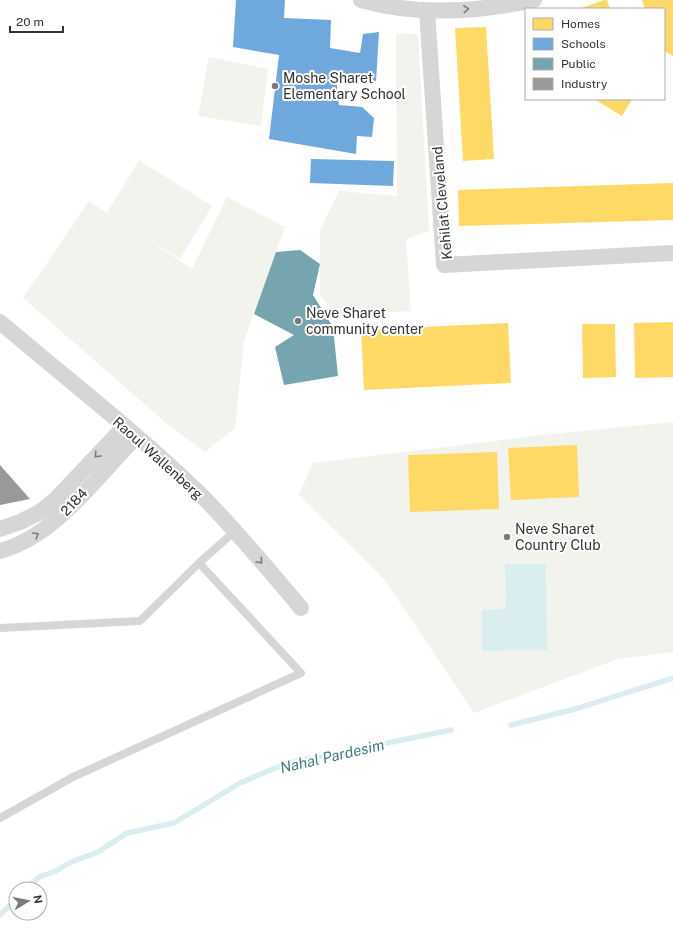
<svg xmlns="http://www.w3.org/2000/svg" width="673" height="929" font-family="'Public Sans',sans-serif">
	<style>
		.green { fill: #f1f3ec }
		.water { fill: #daedef }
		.homes { fill: #ffd966 }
		.schools { fill: #6fa8dc }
		.public { fill: #76a5af }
		.industry { fill: #999 }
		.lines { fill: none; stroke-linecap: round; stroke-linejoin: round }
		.stream { stroke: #daedef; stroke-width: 5.5 }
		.lane { stroke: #d6d6d6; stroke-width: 8 }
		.street { stroke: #d6d6d6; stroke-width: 16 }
		.oneway { stroke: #7c7c7c }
		.poi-dot { fill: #7a7a7a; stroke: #fff; stroke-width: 1.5 }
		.labels { text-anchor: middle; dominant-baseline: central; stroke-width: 4; stroke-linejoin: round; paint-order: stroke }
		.poi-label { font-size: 14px; fill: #323232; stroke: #fff; text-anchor: start }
		.street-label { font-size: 14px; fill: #323232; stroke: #fff }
		.water-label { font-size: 15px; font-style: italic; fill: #3f7c83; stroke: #fff }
	</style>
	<rect width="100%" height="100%" fill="#fff"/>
	<g class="green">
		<polygon points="396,33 418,34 429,231 406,239 411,311 335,315 320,295 320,230 339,191 397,196"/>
		<polygon points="209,57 268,69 261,126 198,116"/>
		<polygon points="139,160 212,206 180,259 145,237 192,269 227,197 285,227 244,341 235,428 205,452 166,423 23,298 89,201 107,213"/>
		<polygon points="673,422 673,652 618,659 474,713 384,579 299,495 313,463 542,435"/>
	</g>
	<polygon class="water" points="505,564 546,564 547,650 482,651 482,610 506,609"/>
	<g class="homes">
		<polygon points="604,0 607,0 610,9 579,9"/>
		<polygon points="642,0 673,0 673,56 664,51 664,9 645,9"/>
		<polygon points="486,27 494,159 463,161 455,28"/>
		<polygon points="594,99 632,99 622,116"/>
		<polygon points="673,183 673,220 459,226 458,190"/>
		<polygon points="673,322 673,377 635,378 634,323"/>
		<polygon points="508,323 511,383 364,390 361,330"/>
		<polygon points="582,324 615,324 616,377 583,378"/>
		<polygon points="577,445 579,497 511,500 508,448"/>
		<polygon points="497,452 499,509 410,512 408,455"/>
	</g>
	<g class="schools">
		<polygon points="236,0 285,0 284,18 331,20 330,48 360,53 363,34 379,32 376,81 336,77 339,105 362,107 374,118 372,137 357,136 356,154 269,139 279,55 233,47"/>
		<polygon points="311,159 394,161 393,186 310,183"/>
	</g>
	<polygon class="public" points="300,250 320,264 313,295 333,327 338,376 284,385 275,347 294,335 254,314 276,252"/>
	<polygon class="industry" points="0,465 30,499 0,505"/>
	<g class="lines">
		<g class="stream">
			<polyline points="511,725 575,709 673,678"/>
			<polyline points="26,889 39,877 56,871 71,862 98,852 127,833 174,823 240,783 285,764 451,730"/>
			<polyline points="0,915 16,899"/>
		</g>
		<g class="lane">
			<polyline points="199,563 235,531"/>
			<polyline points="0,628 140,621 199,563 301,673 73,777 0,818"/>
		</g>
		<g class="street">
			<path d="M 361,0 C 417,16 478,12 534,0"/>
			<polyline points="427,11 444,265 673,253"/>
			<path d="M 0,322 C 67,379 137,433 200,494 C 236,530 268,569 301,608"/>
			<polyline points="0,529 20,522 40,512 56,499 124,427"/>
			<path d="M 0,551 C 56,536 96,477 136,437"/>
		</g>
	</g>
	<defs><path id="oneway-chevron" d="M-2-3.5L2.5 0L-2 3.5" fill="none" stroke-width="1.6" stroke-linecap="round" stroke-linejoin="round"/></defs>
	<g class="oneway">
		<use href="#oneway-chevron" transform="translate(466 9) rotate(-3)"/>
		<use href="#oneway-chevron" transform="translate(97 455) rotate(133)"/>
		<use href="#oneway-chevron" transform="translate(36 535) rotate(-31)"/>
		<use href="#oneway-chevron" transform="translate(260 561) rotate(49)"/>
	</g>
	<g class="poi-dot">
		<circle cx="275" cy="86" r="4"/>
		<circle cx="298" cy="321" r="4"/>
		<circle cx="507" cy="537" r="4"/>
	</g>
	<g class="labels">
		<g class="poi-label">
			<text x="283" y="78">Moshe Sharet<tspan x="283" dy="16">Elementary School</tspan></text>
			<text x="306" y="313">Neve Sharet<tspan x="306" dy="16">community center</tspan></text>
			<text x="515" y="529">Neve Sharet<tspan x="515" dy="16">Country Club</tspan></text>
		</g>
		<g class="street-label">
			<text transform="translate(442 203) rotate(-95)">Kehilat Cleveland</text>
			<text transform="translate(158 458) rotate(42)">Raoul Wallenberg</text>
			<text transform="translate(74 502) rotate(-47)">2184</text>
		</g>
		<g class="water-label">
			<text transform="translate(332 756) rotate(-13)">Nahal Pardesim</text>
		</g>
	</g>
	<rect x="525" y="8" width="140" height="92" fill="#ffffff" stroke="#adadad"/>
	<rect x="533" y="18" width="20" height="12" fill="#ffd966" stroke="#adadad"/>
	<text x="561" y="28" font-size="12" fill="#323232">Homes</text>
	<rect x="533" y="38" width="20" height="12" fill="#6fa8dc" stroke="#adadad"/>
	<text x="561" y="48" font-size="12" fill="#323232">Schools</text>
	<rect x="533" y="58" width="20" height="12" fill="#76a5af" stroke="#adadad"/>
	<text x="561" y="68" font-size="12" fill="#323232">Public</text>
	<rect x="533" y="78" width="20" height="12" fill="#999999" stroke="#adadad"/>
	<text x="561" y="88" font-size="12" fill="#323232">Industry</text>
	<g transform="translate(28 901) rotate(80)"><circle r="19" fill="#ffffff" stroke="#adadad"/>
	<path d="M0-3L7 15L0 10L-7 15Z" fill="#7a7a7a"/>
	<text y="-6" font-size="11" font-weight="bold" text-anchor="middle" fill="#323232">N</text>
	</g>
	<path d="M10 26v6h53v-6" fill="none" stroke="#323232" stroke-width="2"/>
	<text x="16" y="26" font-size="12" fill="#323232" stroke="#ffffff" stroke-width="3" paint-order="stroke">20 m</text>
</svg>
